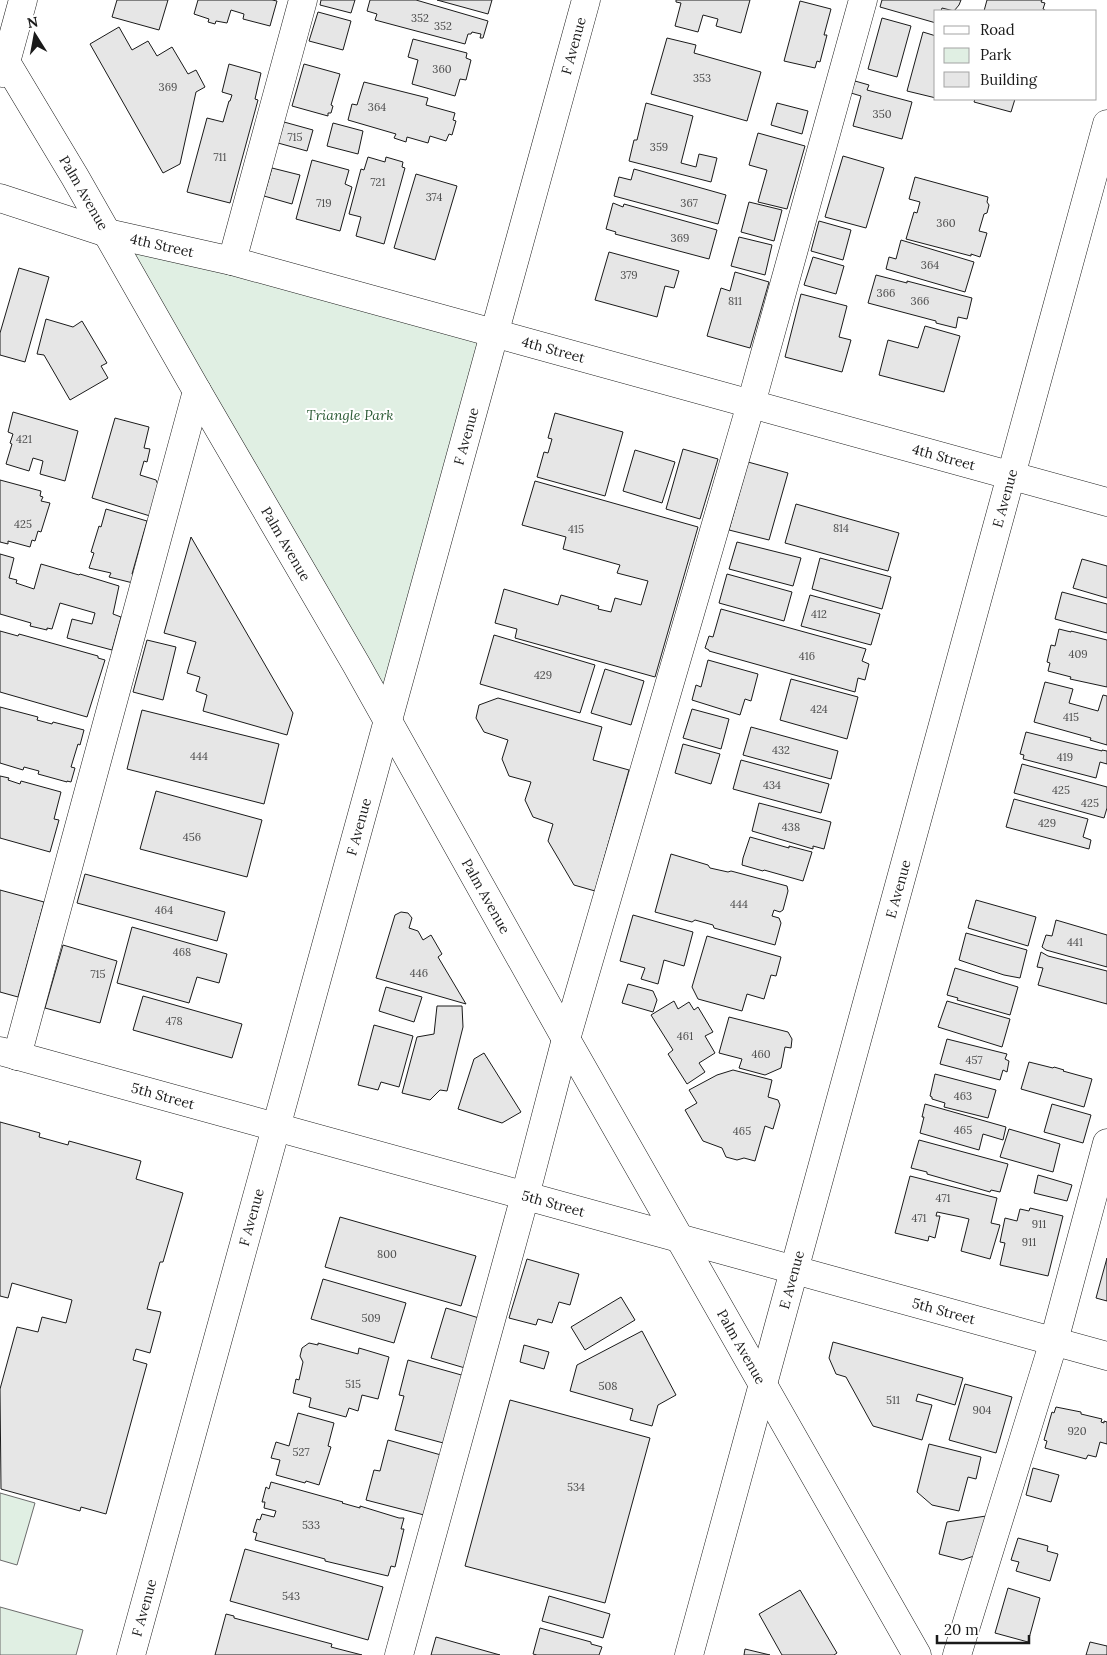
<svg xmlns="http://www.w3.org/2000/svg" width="1107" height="1655" font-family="Lora,serif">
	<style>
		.green { fill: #e0efe3; stroke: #6a6a6a }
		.building { fill: #e6e6e6; stroke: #1a1a1a }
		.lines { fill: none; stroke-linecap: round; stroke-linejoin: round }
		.minor-casing { stroke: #1a1a1a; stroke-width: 29 }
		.major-casing { stroke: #1a1a1a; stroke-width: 29 }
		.minor { stroke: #fff; stroke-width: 28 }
		.major { stroke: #fff; stroke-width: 28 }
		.labels { text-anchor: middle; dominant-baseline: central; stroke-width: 4; stroke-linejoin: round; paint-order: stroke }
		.number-label { font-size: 11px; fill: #4d4d4d }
		.street-label { font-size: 14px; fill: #1a1a1a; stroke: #fff }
		.park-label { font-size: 14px; font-style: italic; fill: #2b5a34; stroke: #fff }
	</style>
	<rect width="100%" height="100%" fill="#fff"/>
	<g class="green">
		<polygon points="115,231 490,336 390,716"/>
		<polygon points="0,1493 35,1503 17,1565 0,1560"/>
		<polygon points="0,1607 83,1630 76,1655 0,1655"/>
	</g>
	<g class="building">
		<polygon points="117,0 168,0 159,30 112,17"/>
		<polygon points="198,0 272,0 277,1 270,26 243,19 244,14 231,10 227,23 216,21 215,24 208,22 209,19 194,14"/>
		<polygon points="321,0 355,0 351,13 320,5"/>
		<polygon points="370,0 416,0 488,21 483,38 480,38 481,34 472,32 471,34 468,34 465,44 375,20 377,14 367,11"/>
		<polygon points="437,0 492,0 488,14"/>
		<polygon points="676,0 750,0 741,33 716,26 718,19 703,15 698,32 675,26 681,3 676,2"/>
		<polygon points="882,0 961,0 959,5 954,11 942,8 941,11 936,11 936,23 880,7"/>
		<polygon points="987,0 1042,0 1041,2 1045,3 1043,9 1045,10 1045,11 984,11"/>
		<polygon points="800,1 831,9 824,35 827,35 820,62 817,61 815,68 784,61"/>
		<polygon points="318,12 351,21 343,50 309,41"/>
		<polygon points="882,18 911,26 897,77 868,69"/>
		<polygon points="119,27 132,50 148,41 157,56 172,47 188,74 196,70 205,87 196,92 180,164 163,173 90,44"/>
		<polygon points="923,32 936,36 936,98 907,91"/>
		<polygon points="667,38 696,45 694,53 761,72 747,121 651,94"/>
		<polygon points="413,39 467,53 466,58 471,60 466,80 460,79 455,96 412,84 418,60 408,57"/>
		<polygon points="229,64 261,73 255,99 258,100 230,203 187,192 207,118 223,122 229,101 230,101 232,95 222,92"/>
		<polygon points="304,64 340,74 331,105 333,106 331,113 328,113 328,116 292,106"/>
		<polygon points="855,81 869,85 867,90 912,102 902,139 853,126 861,96 851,93"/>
		<polygon points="364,82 428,98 426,105 455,113 453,120 456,121 452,135 449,134 446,141 430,136 428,143 407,137 406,142 394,138 396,134 348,120 352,104 357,105"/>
		<polygon points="975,99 1015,99 1011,112 974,102"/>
		<polygon points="646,103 693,116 681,163 696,167 699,154 717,158 711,182 629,161 634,140 637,140"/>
		<polygon points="777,103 808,111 802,134 771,125"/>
		<polygon points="284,122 313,130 307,151 278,143"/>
		<polygon points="333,123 363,131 358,154 327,146"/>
		<polygon points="758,133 805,146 787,209 758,202 767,170 749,165"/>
		<polygon points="843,156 884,168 866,228 825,217"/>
		<polygon points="368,157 385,162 386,157 403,162 402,167 405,168 384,244 356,236 361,217 349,214 361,169 364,170"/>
		<polygon points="312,160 349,170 345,184 352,187 340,231 296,219"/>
		<polygon points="272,168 300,175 292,204 264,196"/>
		<polygon points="634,169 726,195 718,224 614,196 619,177 631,180"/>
		<polygon points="416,174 457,186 435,260 394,248"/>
		<polygon points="915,177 988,197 987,202 989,205 987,213 984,214 979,231 987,233 980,257 971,254 971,256 906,239 914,212 917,213 920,202 909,199"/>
		<polygon points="749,202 782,210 774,241 741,232"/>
		<polygon points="613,203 623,207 624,204 717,230 709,259 615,234 616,232 606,229"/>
		<polygon points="819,221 851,230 843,260 811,251"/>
		<polygon points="739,237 772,245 765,275 731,266"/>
		<polygon points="901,240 974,262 965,292 886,269 889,257 896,259"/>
		<polygon points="609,252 679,271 674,288 665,286 657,317 595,300"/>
		<polygon points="813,257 844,266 836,294 804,285"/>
		<polygon points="19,268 49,277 25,362 0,355 0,333"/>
		<polygon points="735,272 769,282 750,348 707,336 721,288 730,291"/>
		<polygon points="876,275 907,283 907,281 972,298 967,319 958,317 956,328 936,323 936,321 868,303"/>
		<polygon points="801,294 847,306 839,337 851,340 842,372 785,357"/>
		<polygon points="46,319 73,327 82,321 107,363 101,366 108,378 70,400 44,355 37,354"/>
		<polygon points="925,326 960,336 944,392 879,375 888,340 918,348"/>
		<polygon points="13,412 78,431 65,481 40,474 43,461 33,458 29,471 6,464 12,444 10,443 13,434 8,432"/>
		<polygon points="555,413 623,432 605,496 537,477 544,452 548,453 552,439 548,438"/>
		<polygon points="115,418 149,427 144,448 150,449 147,462 144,461 140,475 156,480 159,487 150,516 92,498"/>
		<polygon points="683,449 718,459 700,519 666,509"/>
		<polygon points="635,450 675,462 662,503 623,491"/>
		<polygon points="748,462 788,473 769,540 729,530"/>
		<polygon points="0,480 41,491 40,496 43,497 41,501 50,503 41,532 38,531 35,541 32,540 30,547 8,541 8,544 0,542"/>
		<polygon points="535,481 698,527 655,677 515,638 517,629 495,623 504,589 558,605 561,595 599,606 598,609 611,612 615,598 641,605 648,581 617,573 620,565 563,549 566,537 522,525"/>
		<polygon points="796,504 899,533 888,571 785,543"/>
		<polygon points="106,509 147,521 132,574 135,575 133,583 109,577 111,573 89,568 94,553 91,552 99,526 101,527"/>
		<polygon points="191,537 293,713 287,735 203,711 207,695 196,691 200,677 187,673 196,642 164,633"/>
		<polygon points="737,542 801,558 793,586 729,569"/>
		<polygon points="0,554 14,558 9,578 17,580 16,583 34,589 41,564 79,575 80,574 119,586 113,614 121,617 112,650 67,638 72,619 92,624 95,613 60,603 52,629 47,628 47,630 30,626 31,623 0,614"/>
		<polygon points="820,558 891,577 882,609 812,589"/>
		<polygon points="1082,559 1107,566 1107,598 1073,588"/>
		<polygon points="727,574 792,592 784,621 719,603"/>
		<polygon points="1062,592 1107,604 1107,633 1055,619"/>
		<polygon points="810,595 880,614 871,645 801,626"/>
		<polygon points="721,609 866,649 862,661 869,664 865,680 858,678 855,692 709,651 709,650 705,648 709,636 713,637"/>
		<polygon points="1059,629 1071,632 1071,631 1107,640 1107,687 1070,679 1071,677 1048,671 1050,663 1047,662 1051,645 1055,646"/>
		<polygon points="0,631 18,636 19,634 98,656 98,658 105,660 87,717 0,692"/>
		<polygon points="494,635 595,665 580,713 480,684"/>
		<polygon points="147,640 176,647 163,700 133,692"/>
		<polygon points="708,660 758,674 751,701 745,699 740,715 692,700 696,685 701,687"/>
		<polygon points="605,669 644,681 631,725 591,713"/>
		<polygon points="791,679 858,697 847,739 780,720"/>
		<polygon points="1045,682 1073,689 1069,703 1098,711 1103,695 1107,696 1107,745 1090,740 1091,738 1034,722"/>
		<polygon points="498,698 602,727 593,760 629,770 595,891 574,885 548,841 553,824 533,817 525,800 531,782 509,776 502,759 508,740 484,732 476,718 479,705"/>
		<polygon points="0,707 38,717 37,720 52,724 53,722 84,730 80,745 78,744 71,767 75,768 71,782 67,781 67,782 38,774 39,771 24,767 23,770 0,763"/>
		<polygon points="692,709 729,719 721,749 683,738"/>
		<polygon points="142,710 279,744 264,804 127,769"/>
		<polygon points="751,727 838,751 831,779 743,755"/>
		<polygon points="1026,732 1102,751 1102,750 1107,751 1107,764 1100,762 1096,778 1023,759 1024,755 1020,754"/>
		<polygon points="683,744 720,754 711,784 675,773"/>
		<polygon points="741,760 829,784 821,813 733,789"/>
		<polygon points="1022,764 1107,787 1107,808 1104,818 1014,793"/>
		<polygon points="0,776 9,778 8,780 20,784 21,781 61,792 54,819 59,820 50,852 0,838"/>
		<polygon points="156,791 262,820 247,877 140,849"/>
		<polygon points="1014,799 1088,819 1083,837 1091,840 1089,849 1006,827"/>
		<polygon points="759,803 831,822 824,849 813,846 813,849 752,831"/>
		<polygon points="750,837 789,848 789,846 812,852 803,881 764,870 763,871 742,865 743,858"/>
		<polygon points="671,854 708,865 710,868 728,872 731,871 787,886 788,891 783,910 780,912 774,910 772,916 779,918 781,923 775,945 714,928 713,925 695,920 692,922 655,912"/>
		<polygon points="85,874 225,912 217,941 77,903"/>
		<polygon points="0,890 44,902 18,997 0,992"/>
		<polygon points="976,900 1036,917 1028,946 968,928"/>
		<polygon points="401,912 408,913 412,918 409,928 418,931 423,940 431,935 442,954 438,957 466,1004 376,978 395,915"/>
		<polygon points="633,915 693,932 684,966 664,960 658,984 641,979 645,968 620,961"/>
		<polygon points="1056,920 1107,935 1107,967 1046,950 1042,947 1046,935 1052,936"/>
		<polygon points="132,927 227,954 219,983 197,977 189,1003 117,983"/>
		<polygon points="966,933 1027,950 1020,978 1004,975 959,960"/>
		<polygon points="707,936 781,957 776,976 771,975 764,999 747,994 742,1011 698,999 692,987"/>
		<polygon points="63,945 117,961 100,1023 45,1008"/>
		<polygon points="1041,952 1048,956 1107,971 1107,1004 1038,985 1043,968 1037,967"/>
		<polygon points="955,968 1018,987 1010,1015 957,1000 958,998 947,995"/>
		<polygon points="628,984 653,991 657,1000 653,1012 622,1003"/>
		<polygon points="386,987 422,997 414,1022 379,1011"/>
		<polygon points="143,996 242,1024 232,1058 133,1030"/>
		<polygon points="674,1001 678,1009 689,1002 694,1010 698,1007 713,1032 705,1036 715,1053 699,1063 705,1072 687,1084 668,1054 673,1050 651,1015"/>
		<polygon points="947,1001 1010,1019 1002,1047 938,1027"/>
		<polygon points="437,1006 462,1006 463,1027 447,1091 440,1090 430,1100 402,1093 417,1037 434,1034"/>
		<polygon points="729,1017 788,1032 792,1039 791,1048 785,1047 781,1068 765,1075 739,1068 742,1059 719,1053"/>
		<polygon points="374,1025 413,1036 399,1087 381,1082 378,1090 358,1085"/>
		<polygon points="947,1039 1007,1054 1005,1059 1009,1061 1007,1072 1003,1070 1000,1080 940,1064"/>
		<polygon points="484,1053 521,1112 502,1123 458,1109 474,1059"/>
		<polygon points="1029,1062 1053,1068 1054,1067 1064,1070 1063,1071 1092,1079 1084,1107 1021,1089"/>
		<polygon points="733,1070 772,1080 768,1097 778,1100 780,1105 773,1129 765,1126 755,1161 744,1158 737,1160 726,1157 722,1148 703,1141 685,1110 697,1103 689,1090 717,1075"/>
		<polygon points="935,1074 996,1090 988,1118 944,1107 945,1103 932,1099 932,1097 930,1096"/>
		<polygon points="925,1104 1006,1127 1003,1140 983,1134 979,1150 920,1133 924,1117 922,1117"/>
		<polygon points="1052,1104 1091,1115 1083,1143 1044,1132"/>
		<polygon points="0,1122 40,1133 39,1137 68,1145 69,1141 141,1161 136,1179 183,1193 163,1262 160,1262 147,1309 161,1312 150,1353 136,1349 133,1360 147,1364 106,1514 81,1507 80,1511 1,1489 0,1389 17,1327 38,1332 42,1317 66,1323 72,1300 12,1283 8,1298 0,1296"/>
		<polygon points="1009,1129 1060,1144 1053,1172 1000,1157"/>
		<polygon points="919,1140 1008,1164 1000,1192 991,1190 990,1192 927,1174 927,1172 911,1168"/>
		<polygon points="1038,1175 1072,1185 1067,1201 1034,1193"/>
		<polygon points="910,1176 997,1198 991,1223 1000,1225 990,1259 961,1251 969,1219 961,1217 937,1212 936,1216 940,1216 935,1238 929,1236 928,1241 895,1233"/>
		<polygon points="1030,1208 1063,1216 1048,1276 1000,1265 1005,1243 1000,1242 1005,1218 1017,1221 1020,1209 1029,1211"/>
		<polygon points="340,1217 476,1256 461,1306 325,1267"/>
		<polygon points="1107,1258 1107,1301 1096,1298"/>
		<polygon points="527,1259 579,1274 570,1305 559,1302 552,1323 538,1319 536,1325 509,1318"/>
		<polygon points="323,1279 406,1303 394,1343 311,1319"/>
		<polygon points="621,1297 635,1320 585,1350 571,1327"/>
		<polygon points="446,1308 479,1318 465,1368 431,1358"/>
		<polygon points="642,1331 676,1395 658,1405 652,1426 630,1420 633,1409 570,1391 577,1365"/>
		<polygon points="833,1342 963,1378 955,1405 918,1394 916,1401 932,1405 922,1440 873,1426 846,1377 836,1374 829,1358"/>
		<polygon points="309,1343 318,1345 318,1343 358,1354 359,1348 389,1357 378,1399 362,1395 358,1411 349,1408 346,1417 309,1407 311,1398 293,1393 296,1379 299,1380 303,1362 300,1356 302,1348"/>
		<polygon points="524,1345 549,1352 544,1369 520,1362"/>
		<polygon points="408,1360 465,1376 447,1444 395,1430 404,1396 399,1395"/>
		<polygon points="965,1384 1012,1397 996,1453 949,1440"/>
		<polygon points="510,1400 650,1438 605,1603 465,1566"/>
		<polygon points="1056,1407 1081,1412 1081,1414 1102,1419 1101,1422 1104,1423 1104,1421 1107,1422 1107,1444 1100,1442 1096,1457 1088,1455 1086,1459 1045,1448 1047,1441 1044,1440 1052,1412 1054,1413"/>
		<polygon points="298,1413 334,1423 328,1446 331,1447 319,1485 306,1481 305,1483 276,1475 280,1460 271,1458 276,1442 289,1446"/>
		<polygon points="388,1440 441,1455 424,1515 366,1500 374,1470 380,1471"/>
		<polygon points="929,1444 981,1457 976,1479 968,1477 959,1511 932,1505 917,1492"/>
		<polygon points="1033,1468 1059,1475 1051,1502 1026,1495"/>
		<polygon points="271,1482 343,1502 342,1503 360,1508 360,1506 399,1518 404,1518 401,1529 404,1529 395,1567 391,1566 388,1576 325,1561 325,1559 255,1540 257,1533 253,1532 257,1519 260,1520 262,1514 274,1517 276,1511 264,1508 265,1502 262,1502 266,1487 269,1489"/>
		<polygon points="986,1516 977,1555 962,1560 939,1554 947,1522"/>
		<polygon points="1018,1538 1048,1546 1047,1551 1058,1554 1050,1581 1016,1571 1019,1562 1011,1560"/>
		<polygon points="245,1549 383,1587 368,1640 230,1601"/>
		<polygon points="1008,1588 1040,1598 1028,1642 995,1633"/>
		<polygon points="800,1590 837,1653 834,1655 782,1655 759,1614"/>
		<polygon points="549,1596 610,1614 603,1638 542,1621"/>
		<polygon points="226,1614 234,1616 234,1618 332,1644 331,1647 362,1655 215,1655"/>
		<polygon points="540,1628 591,1642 591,1644 602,1647 599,1655 537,1655 533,1654"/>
		<polygon points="436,1637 500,1655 431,1655"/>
		<polygon points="1090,1642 1107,1646 1107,1655 1086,1655"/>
		<polygon points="745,1649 770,1655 744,1655"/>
	</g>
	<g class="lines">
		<defs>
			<g id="minor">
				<path id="s1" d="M 0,52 L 75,177 L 197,391 L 356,664 L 566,1039 L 917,1655"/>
				<polyline points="3,73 23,0"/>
				<polyline points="232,261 303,0"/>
				<path id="s2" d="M 0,1051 L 1107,1356"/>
				<polyline points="17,1056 197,391"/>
				<path id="s3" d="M 131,1655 L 586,0"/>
				<polyline points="399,1655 525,1196 566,1039 751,404 863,0"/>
				<path id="s4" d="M 689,1655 L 1107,124"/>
				<polyline points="957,1655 1054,1341 1107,1143"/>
			</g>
			<g id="major">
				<path id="s5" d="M 0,198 L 107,233 L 232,261 L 1107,502"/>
			</g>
		</defs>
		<use href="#minor" class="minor-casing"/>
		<use href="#major" class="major-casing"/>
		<use href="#minor" class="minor"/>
		<use href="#major" class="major"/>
	</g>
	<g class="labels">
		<g class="number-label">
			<text x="420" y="18">352</text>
			<text x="443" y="26">352</text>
			<text x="442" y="69">360</text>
			<text x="702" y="78">353</text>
			<text x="168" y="87">369</text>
			<text x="377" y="107">364</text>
			<text x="882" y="114">350</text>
			<text x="295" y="137">715</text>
			<text x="659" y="147">359</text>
			<text x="220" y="157">711</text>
			<text x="378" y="182">721</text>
			<text x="434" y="197">374</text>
			<text x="324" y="203">719</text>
			<text x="689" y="203">367</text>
			<text x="946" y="223">360</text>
			<text x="680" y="238">369</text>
			<text x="930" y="265">364</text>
			<text x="629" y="275">379</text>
			<text x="886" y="293">366</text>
			<text x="735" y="301">811</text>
			<text x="920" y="301">366</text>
			<text x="24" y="439">421</text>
			<text x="23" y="524">425</text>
			<text x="841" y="528">814</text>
			<text x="576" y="529">415</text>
			<text x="819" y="614">412</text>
			<text x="1078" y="654">409</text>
			<text x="807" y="656">416</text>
			<text x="543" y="675">429</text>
			<text x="819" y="709">424</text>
			<text x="1071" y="717">415</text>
			<text x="781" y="750">432</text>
			<text x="199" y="756">444</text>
			<text x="1065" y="757">419</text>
			<text x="772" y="785">434</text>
			<text x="1061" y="790">425</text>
			<text x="1090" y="803">425</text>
			<text x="1047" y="823">429</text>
			<text x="791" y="827">438</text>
			<text x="192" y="837">456</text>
			<text x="739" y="904">444</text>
			<text x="164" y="910">464</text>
			<text x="1075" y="942">441</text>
			<text x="182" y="952">468</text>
			<text x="419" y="973">446</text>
			<text x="98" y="974">715</text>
			<text x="174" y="1021">478</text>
			<text x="685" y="1036">461</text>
			<text x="761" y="1054">460</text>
			<text x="974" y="1060">457</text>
			<text x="963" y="1096">463</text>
			<text x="963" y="1130">465</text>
			<text x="742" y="1131">465</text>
			<text x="943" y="1198">471</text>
			<text x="919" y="1218">471</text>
			<text x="1039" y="1224">911</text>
			<text x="1029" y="1242">911</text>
			<text x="387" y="1254">800</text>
			<text x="371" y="1318">509</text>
			<text x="353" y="1384">515</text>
			<text x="608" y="1386">508</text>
			<text x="893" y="1400">511</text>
			<text x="982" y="1410">904</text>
			<text x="1077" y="1431">920</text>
			<text x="301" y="1452">527</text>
			<text x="576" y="1487">534</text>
			<text x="311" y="1525">533</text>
			<text x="291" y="1596">543</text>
		</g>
		<g class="street-label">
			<text stroke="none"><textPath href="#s3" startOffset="1669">F Avenue</textPath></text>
			<text stroke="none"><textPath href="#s1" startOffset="164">Palm Avenue</textPath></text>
			<text stroke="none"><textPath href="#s5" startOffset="169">4th Street</textPath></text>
			<text stroke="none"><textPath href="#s5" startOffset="574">4th Street</textPath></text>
			<text stroke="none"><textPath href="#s3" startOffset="1264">F Avenue</textPath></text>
			<text stroke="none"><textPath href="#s5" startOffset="979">4th Street</textPath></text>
			<text stroke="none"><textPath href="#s4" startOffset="1199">E Avenue</textPath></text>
			<text stroke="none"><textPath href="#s1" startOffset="569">Palm Avenue</textPath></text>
			<text stroke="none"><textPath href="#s3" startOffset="859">F Avenue</textPath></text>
			<text stroke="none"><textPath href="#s4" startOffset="794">E Avenue</textPath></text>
			<text stroke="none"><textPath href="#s1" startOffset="974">Palm Avenue</textPath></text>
			<text stroke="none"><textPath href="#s2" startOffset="169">5th Street</textPath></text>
			<text stroke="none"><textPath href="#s2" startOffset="574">5th Street</textPath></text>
			<text stroke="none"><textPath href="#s3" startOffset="454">F Avenue</textPath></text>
			<text stroke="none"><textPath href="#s4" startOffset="389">E Avenue</textPath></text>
			<text stroke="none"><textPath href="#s2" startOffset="979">5th Street</textPath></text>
			<text stroke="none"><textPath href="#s1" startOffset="1492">Palm Avenue</textPath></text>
			<text stroke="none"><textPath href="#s3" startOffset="49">F Avenue</textPath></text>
		</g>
		<g class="park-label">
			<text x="350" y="415">Triangle Park</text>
		</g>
	</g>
	<rect x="934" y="10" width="162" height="90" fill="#ffffff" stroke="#a3a3a3"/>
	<rect x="944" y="26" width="25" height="8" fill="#ffffff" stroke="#a3a3a3"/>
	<text x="980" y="35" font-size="15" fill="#1a1a1a">Road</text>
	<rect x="944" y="48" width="25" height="15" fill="#e0efe3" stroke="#a3a3a3"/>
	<text x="980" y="60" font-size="15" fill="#1a1a1a">Park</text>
	<rect x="944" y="72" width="25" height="15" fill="#e6e6e6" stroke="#a3a3a3"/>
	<text x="980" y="85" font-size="15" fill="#1a1a1a">Building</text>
	<g transform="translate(35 35) rotate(349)" stroke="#ffffff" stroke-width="4" paint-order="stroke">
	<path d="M0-4L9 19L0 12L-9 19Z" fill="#1a1a1a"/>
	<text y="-8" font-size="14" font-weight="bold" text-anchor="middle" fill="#1a1a1a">N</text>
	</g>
	<path d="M937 1635v8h92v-8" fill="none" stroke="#1a1a1a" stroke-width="2.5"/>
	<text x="944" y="1635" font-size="15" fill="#1a1a1a" stroke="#ffffff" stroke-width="4" paint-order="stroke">20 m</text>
</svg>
